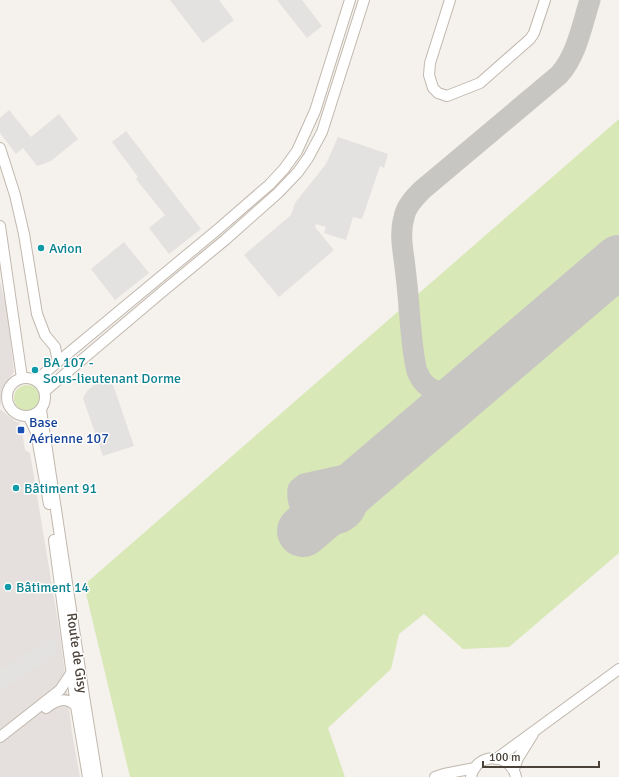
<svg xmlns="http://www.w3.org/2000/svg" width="619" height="777" font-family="Signika,sans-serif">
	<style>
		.industrial { fill: #e5e0dd }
		.green { fill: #d8e8b6 }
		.parking { fill: #e4e2e0 }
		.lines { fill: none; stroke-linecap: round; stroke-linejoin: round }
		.taxiway { stroke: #c8c6c3; stroke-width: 21 }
		.runway { stroke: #c8c6c3; stroke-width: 52 }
		.minor-casing { stroke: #c1b8ae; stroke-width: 12 }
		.minor { stroke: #fff; stroke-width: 10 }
		.culture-dot { fill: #0f9aa8; stroke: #fff; stroke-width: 1.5 }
		.transit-dot { fill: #1a4fb4; stroke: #fff; stroke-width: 1.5 }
		.labels { text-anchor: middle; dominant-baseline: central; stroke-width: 3; stroke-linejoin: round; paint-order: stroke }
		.culture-label { font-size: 14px; fill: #0d838f; stroke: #fff; text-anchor: start }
		.transit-label { font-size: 14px; fill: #164399; stroke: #fff; text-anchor: start }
		.street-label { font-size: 14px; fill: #4a4139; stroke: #fff }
	</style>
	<rect width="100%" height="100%" fill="#f5f1ec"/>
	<g class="industrial">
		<polygon points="0,281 7,310 14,372 3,388 1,395 1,403 0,407"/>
		<polygon points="0,409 16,422 19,422 20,431 22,431 25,450 30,453 60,634 72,733 80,777 0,777"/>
	</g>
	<g class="green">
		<polygon points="619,119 619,553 509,647 463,649 424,614 399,634 391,669 328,728 345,777 130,777 84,585"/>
		<circle cx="27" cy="398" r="13"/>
	</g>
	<g class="parking">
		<polygon points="170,0 219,0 234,20 203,43"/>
		<polygon points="277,0 302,0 322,26 307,38"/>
		<polygon points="9,110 31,137 59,114 78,139 51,161 37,166 23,148 16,154 0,133 0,118"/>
		<polygon points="126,131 201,229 169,254 149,228 165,215 136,179 138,177 112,142"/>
		<polygon points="338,137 388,154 384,168 380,166 362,219 353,217 346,240 324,233 326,227 316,224 315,227 334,250 279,297 244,255 291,215 295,203 326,164"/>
		<polygon points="124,242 149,273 115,300 91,269"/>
		<polygon points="106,374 112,382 134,446 103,456 83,398 87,391"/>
		<polygon points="51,637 57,647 55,649 58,652 42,664 0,691 0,670"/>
	</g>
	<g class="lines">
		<g class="taxiway">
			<path d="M 478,382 C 462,390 441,400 425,384 C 421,380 419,376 417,371 C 412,353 411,327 409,308 C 408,291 406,275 404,259 C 402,245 400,231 404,217 C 406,206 415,197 422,190 L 559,75 C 577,55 582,25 590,0"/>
			<path d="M 358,484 C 359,490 360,496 358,502 C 350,538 294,530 298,489 L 304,484 L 376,468"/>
		</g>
		<polyline class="runway" points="303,531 619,261"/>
		<defs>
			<g id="minor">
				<polyline points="450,0 430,63 429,75 433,88 438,93 447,96 480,83 530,39 534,33 545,0"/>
				<polyline points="0,148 15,195 24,234 37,314 45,335 55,347 58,362"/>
				<polyline points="0,226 22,378"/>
				<circle cx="26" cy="397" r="19"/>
				<polyline points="36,380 217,230 269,185 284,169 297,151 315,111 350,0"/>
				<polyline points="45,391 162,292 225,240 278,193 298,172 308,158 322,132 364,0"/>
				<polyline points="41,410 84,696 97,777"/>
				<polyline points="29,417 36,432 49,504"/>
				<polyline points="54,540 76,706 88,777"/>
				<path d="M 46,708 C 56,700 66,696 76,706"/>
				<polyline points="0,737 60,690 72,672"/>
				<polyline points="496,759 619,669"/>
				<polyline points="514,769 518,758 533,734"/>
				<polyline points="435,777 444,774 475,768"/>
				<path d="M 471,777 C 476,752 510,752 516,777"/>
			</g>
		</defs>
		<use href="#minor" class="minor-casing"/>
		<use href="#minor" class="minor"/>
	</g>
	<g class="culture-dot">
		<circle cx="41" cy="248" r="4"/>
		<circle cx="35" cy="370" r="4"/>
		<circle cx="16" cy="488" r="4"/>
		<circle cx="8" cy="587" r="4"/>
	</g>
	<rect class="transit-dot" x="17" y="426" width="8" height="8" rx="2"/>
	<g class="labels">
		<g class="culture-label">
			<text x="49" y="248">Avion</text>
			<text x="43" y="362">BA 107 -<tspan x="43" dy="16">Sous-lieutenant Dorme</tspan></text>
			<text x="24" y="488">Bâtiment 91</text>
			<text x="16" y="587">Bâtiment 14</text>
		</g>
		<g class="transit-label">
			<text x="29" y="422">Base<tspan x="29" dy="16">Aérienne 107</tspan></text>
		</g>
		<g class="street-label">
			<text transform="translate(77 653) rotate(82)">Route de Gisy</text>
		</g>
	</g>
	<path d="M483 761v6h116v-6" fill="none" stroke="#4a4139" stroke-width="2"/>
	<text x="489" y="761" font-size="12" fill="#4a4139" stroke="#ffffff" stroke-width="3" paint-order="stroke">100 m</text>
</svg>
